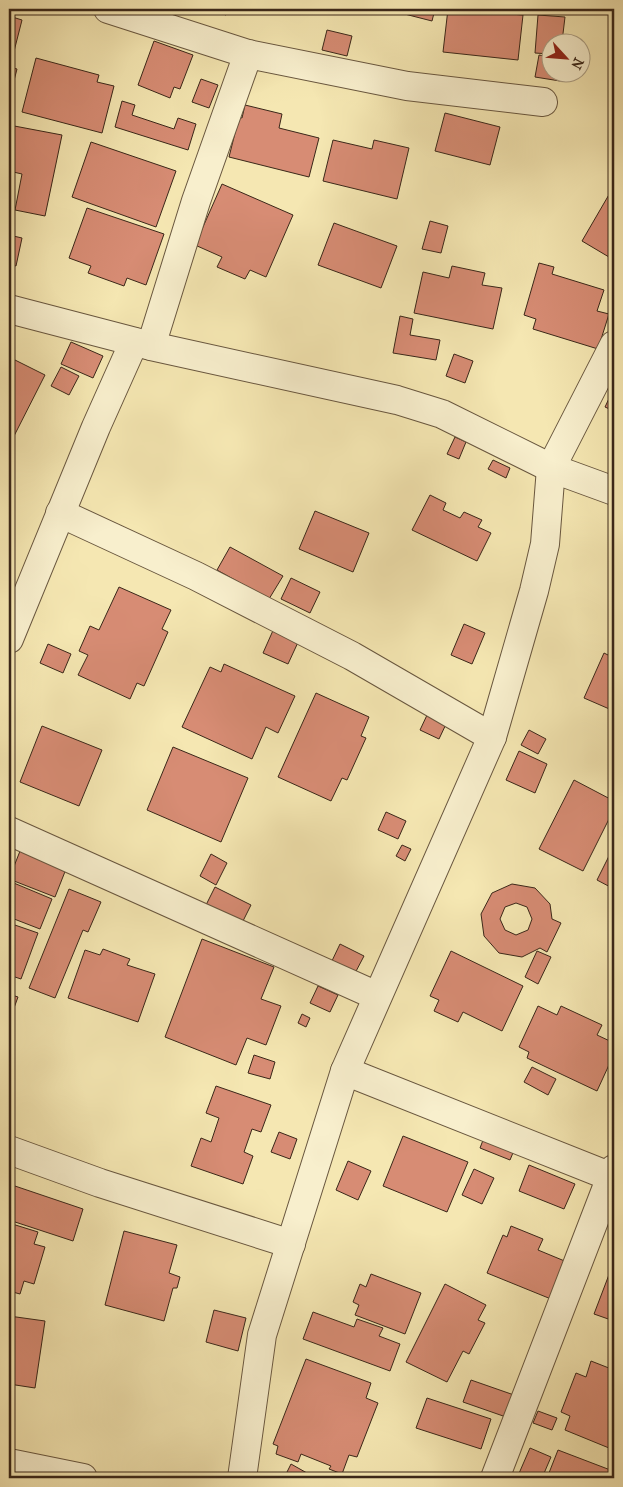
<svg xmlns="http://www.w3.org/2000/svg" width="623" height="1487" font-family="'IM FELL French Canon',serif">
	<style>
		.building { fill: #d78c74; stroke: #3a2719; fill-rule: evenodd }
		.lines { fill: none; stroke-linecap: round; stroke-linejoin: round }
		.street-casing { stroke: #69573f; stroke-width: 30 }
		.street { stroke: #f8efcd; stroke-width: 28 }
	</style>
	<rect width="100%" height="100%" fill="#f5e7b2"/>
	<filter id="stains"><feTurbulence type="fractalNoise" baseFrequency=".004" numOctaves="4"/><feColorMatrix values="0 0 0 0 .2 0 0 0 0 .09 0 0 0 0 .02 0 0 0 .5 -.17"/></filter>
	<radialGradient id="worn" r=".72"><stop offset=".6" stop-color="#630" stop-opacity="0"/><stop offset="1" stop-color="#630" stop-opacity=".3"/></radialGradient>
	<g class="building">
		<polygon points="207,9 228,9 226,15"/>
		<polygon points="385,9 435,9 432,21"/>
		<polygon points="448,9 523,15 518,60 443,52"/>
		<polygon points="538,15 565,17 562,42 550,42 550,54 535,53"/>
		<polygon points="9,16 22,20 10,67 17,69 9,100"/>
		<polygon points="327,30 352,36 347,56 322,50"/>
		<polygon points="154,41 193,55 180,89 174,87 170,98 138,85"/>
		<polygon points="539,55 550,57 550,72 561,72 560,81 535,77"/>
		<polygon points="36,58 99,75 97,82 114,86 102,133 22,112"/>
		<polygon points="201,79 218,85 209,108 192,102"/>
		<polygon points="122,101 135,105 132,115 174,129 178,118 196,124 188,150 115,127"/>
		<polygon points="245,105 282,114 279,128 319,138 309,177 229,157 239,117 242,118"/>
		<polygon points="445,113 500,127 490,165 435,151"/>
		<polygon points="9,125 62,135 45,216 15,210 22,174 9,171"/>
		<polygon points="333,140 372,149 374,140 409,148 397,199 323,181"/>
		<polygon points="91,142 176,171 156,227 72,197"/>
		<polygon points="222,184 293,215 266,277 250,270 245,279 217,267 222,257 195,245"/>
		<polygon points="614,186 614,260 582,241"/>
		<polygon points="87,208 164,234 146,285 127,278 124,286 88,273 91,266 69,258"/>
		<polygon points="430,221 448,226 441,253 422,249"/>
		<polygon points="334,223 397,246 381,288 318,265"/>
		<polygon points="9,235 22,238 16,266 9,264"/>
		<polygon points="539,263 554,267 552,274 604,290 597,311 609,314 598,349 533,329 536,319 524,315"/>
		<polygon points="452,266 485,273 482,285 502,288 493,329 414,313 423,272 449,278"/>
		<polygon points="400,316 413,319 410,335 440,340 436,360 393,353"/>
		<polygon points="71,342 103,356 93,378 61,364"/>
		<polygon points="454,354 473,361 465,383 446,376"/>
		<polygon points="9,357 45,375 13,438 9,436"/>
		<polygon points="61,367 79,376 69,395 51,386"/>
		<polygon points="614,388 614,411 605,407"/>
		<polygon points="455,437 466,442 459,459 447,454"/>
		<polygon points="493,460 510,468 506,478 488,469"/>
		<polygon points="430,495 446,503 443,510 460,518 464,512 482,520 478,527 491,533 477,561 412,530"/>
		<polygon points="315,511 369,533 353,572 299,549"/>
		<polygon points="230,547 283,576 269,599 217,570"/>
		<polygon points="291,578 320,592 310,613 281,599"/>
		<polygon points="119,587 171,610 162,629 168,632 144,686 137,683 130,699 78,675 88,655 79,651 90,626 99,630"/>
		<polygon points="464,624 485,633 472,664 451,655"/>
		<polygon points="275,626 300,638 288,664 263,653"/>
		<polygon points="48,644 71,654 63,673 40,663"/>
		<polygon points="604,653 614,658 614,711 584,698"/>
		<polygon points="224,664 295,696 278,733 266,727 252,759 182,727 210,667 221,672"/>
		<polygon points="316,693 369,717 361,736 366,738 347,780 342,778 331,801 278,777"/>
		<polygon points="428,713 447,722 439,739 420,730"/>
		<polygon points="42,726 102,750 79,806 20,782"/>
		<polygon points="529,730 546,739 538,754 521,745"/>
		<polygon points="173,747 248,778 221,842 147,810"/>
		<polygon points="519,751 547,764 535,793 506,780"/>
		<polygon points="574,780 614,801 614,809 583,871 539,849"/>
		<polygon points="386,812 406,821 398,839 378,830"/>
		<polygon points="402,845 411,849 405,861 396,856"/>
		<polygon points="22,846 68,864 55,897 9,879"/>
		<polygon points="614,846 614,889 597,880"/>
		<polygon points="211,854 227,863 216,885 200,876"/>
		<polygon points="9,881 52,899 40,929 9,917"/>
		<path d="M 512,884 L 535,888 L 550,904 L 552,919 L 561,923 L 547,952 L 540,948 L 522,957 L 499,953 L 484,936 L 481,914 L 492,893 ZM 516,903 L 527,907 L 532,919 L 528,930 L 516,935 L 505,930 L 500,919 L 505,907 Z"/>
		<polygon points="215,887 251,905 241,925 205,907"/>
		<polygon points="69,889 101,902 88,932 83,930 55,998 29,988"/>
		<polygon points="9,923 38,933 21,979 9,975"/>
		<polygon points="202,939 274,967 261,999 281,1006 266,1045 247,1038 236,1065 165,1037"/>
		<polygon points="340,944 364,956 353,977 330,965"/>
		<polygon points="103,949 130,959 127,965 155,974 138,1022 68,998 85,950 100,955"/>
		<polygon points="451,951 523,986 502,1031 463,1012 458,1022 434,1011 439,1000 430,996"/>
		<polygon points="537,951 551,957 538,984 525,977"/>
		<polygon points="318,986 338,995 330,1012 310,1003"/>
		<polygon points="9,994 18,997 10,1019 9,1018"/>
		<polygon points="538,1006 557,1015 561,1006 602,1025 597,1035 614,1043 614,1054 597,1091 527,1058 529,1052 519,1047"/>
		<polygon points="302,1014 310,1018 306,1027 298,1023"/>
		<polygon points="254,1055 275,1062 270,1079 248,1073"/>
		<polygon points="532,1067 556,1079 548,1095 524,1082"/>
		<polygon points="216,1086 271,1105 261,1132 252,1129 244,1152 253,1156 243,1184 191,1166 201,1138 211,1142 219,1118 206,1113"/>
		<polygon points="279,1132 297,1139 290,1159 271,1152"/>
		<polygon points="485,1135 515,1148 510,1160 480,1148"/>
		<polygon points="403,1136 468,1162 447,1212 383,1186"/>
		<polygon points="348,1161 371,1171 358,1200 336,1190"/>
		<polygon points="529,1165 575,1184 564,1209 519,1191"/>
		<polygon points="474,1169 494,1178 482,1204 462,1195"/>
		<polygon points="9,1184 83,1209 73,1241 9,1220"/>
		<polygon points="9,1223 38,1232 34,1244 45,1247 34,1284 24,1281 20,1294 9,1291"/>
		<polygon points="511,1226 543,1239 538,1250 567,1262 551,1299 487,1273 503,1235 507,1237"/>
		<polygon points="124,1231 177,1245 169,1273 180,1277 177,1288 173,1288 164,1321 105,1305"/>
		<polygon points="610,1272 614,1274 614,1321 594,1314"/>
		<polygon points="371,1274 421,1293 405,1334 355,1315 359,1305 353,1302 360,1284 366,1287"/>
		<polygon points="445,1284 486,1305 478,1320 485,1323 469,1354 463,1351 447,1382 406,1362"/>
		<polygon points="214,1310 246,1318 238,1351 206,1342"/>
		<polygon points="313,1312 354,1327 357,1319 383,1328 379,1336 400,1344 390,1371 303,1339"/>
		<polygon points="9,1316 45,1321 35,1388 9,1384"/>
		<polygon points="306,1359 371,1383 366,1398 378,1403 357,1457 349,1455 342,1474 329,1469 331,1466 301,1454 298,1462 276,1454 278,1446 273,1444"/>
		<polygon points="591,1361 614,1370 614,1433 609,1448 565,1430 570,1416 561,1412 576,1373 586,1377"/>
		<polygon points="471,1380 514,1395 506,1417 463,1402"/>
		<polygon points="427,1398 491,1419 481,1449 416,1428"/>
		<polygon points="538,1411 557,1418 552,1430 533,1423"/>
		<polygon points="530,1448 551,1457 542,1478 517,1478"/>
		<polygon points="558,1450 613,1471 610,1478 547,1478"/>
		<polygon points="291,1464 314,1477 314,1478 284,1478"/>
	</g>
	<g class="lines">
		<defs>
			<g id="street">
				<polyline points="108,9 248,54 407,86 543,102"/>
				<polyline points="9,309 151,346 397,400 442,414 551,468 614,491"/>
				<polyline points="151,346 196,201 248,54"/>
				<polyline points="60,513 196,576 352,656 492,737"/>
				<polyline points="9,639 96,427 134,342"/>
				<polyline points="9,831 377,996"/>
				<polyline points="345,1071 614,1178"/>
				<polyline points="9,1150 100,1183 291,1244"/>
				<polyline points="9,1463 83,1478"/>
				<polyline points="242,1478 262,1335 345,1071 492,737 534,591 545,544 551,468 614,345"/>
				<polyline points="495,1478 614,1169"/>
			</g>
		</defs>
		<use href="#street" class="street-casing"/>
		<use href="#street" class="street"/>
	</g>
	<rect width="623" height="1487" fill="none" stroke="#f5e7b2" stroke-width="30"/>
	<rect x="10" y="10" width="603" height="1467" fill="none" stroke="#3a2719" stroke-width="2.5"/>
	<rect x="15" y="15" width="593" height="1457" fill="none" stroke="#3a2719"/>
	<g transform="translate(566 58) rotate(116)"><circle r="24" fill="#f8efcd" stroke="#ac9f85"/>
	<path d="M0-4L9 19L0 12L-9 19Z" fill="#8f2418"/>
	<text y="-8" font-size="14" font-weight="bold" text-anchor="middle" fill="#3a2719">N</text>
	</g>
	<rect width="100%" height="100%" filter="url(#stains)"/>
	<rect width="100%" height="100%" fill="url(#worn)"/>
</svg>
